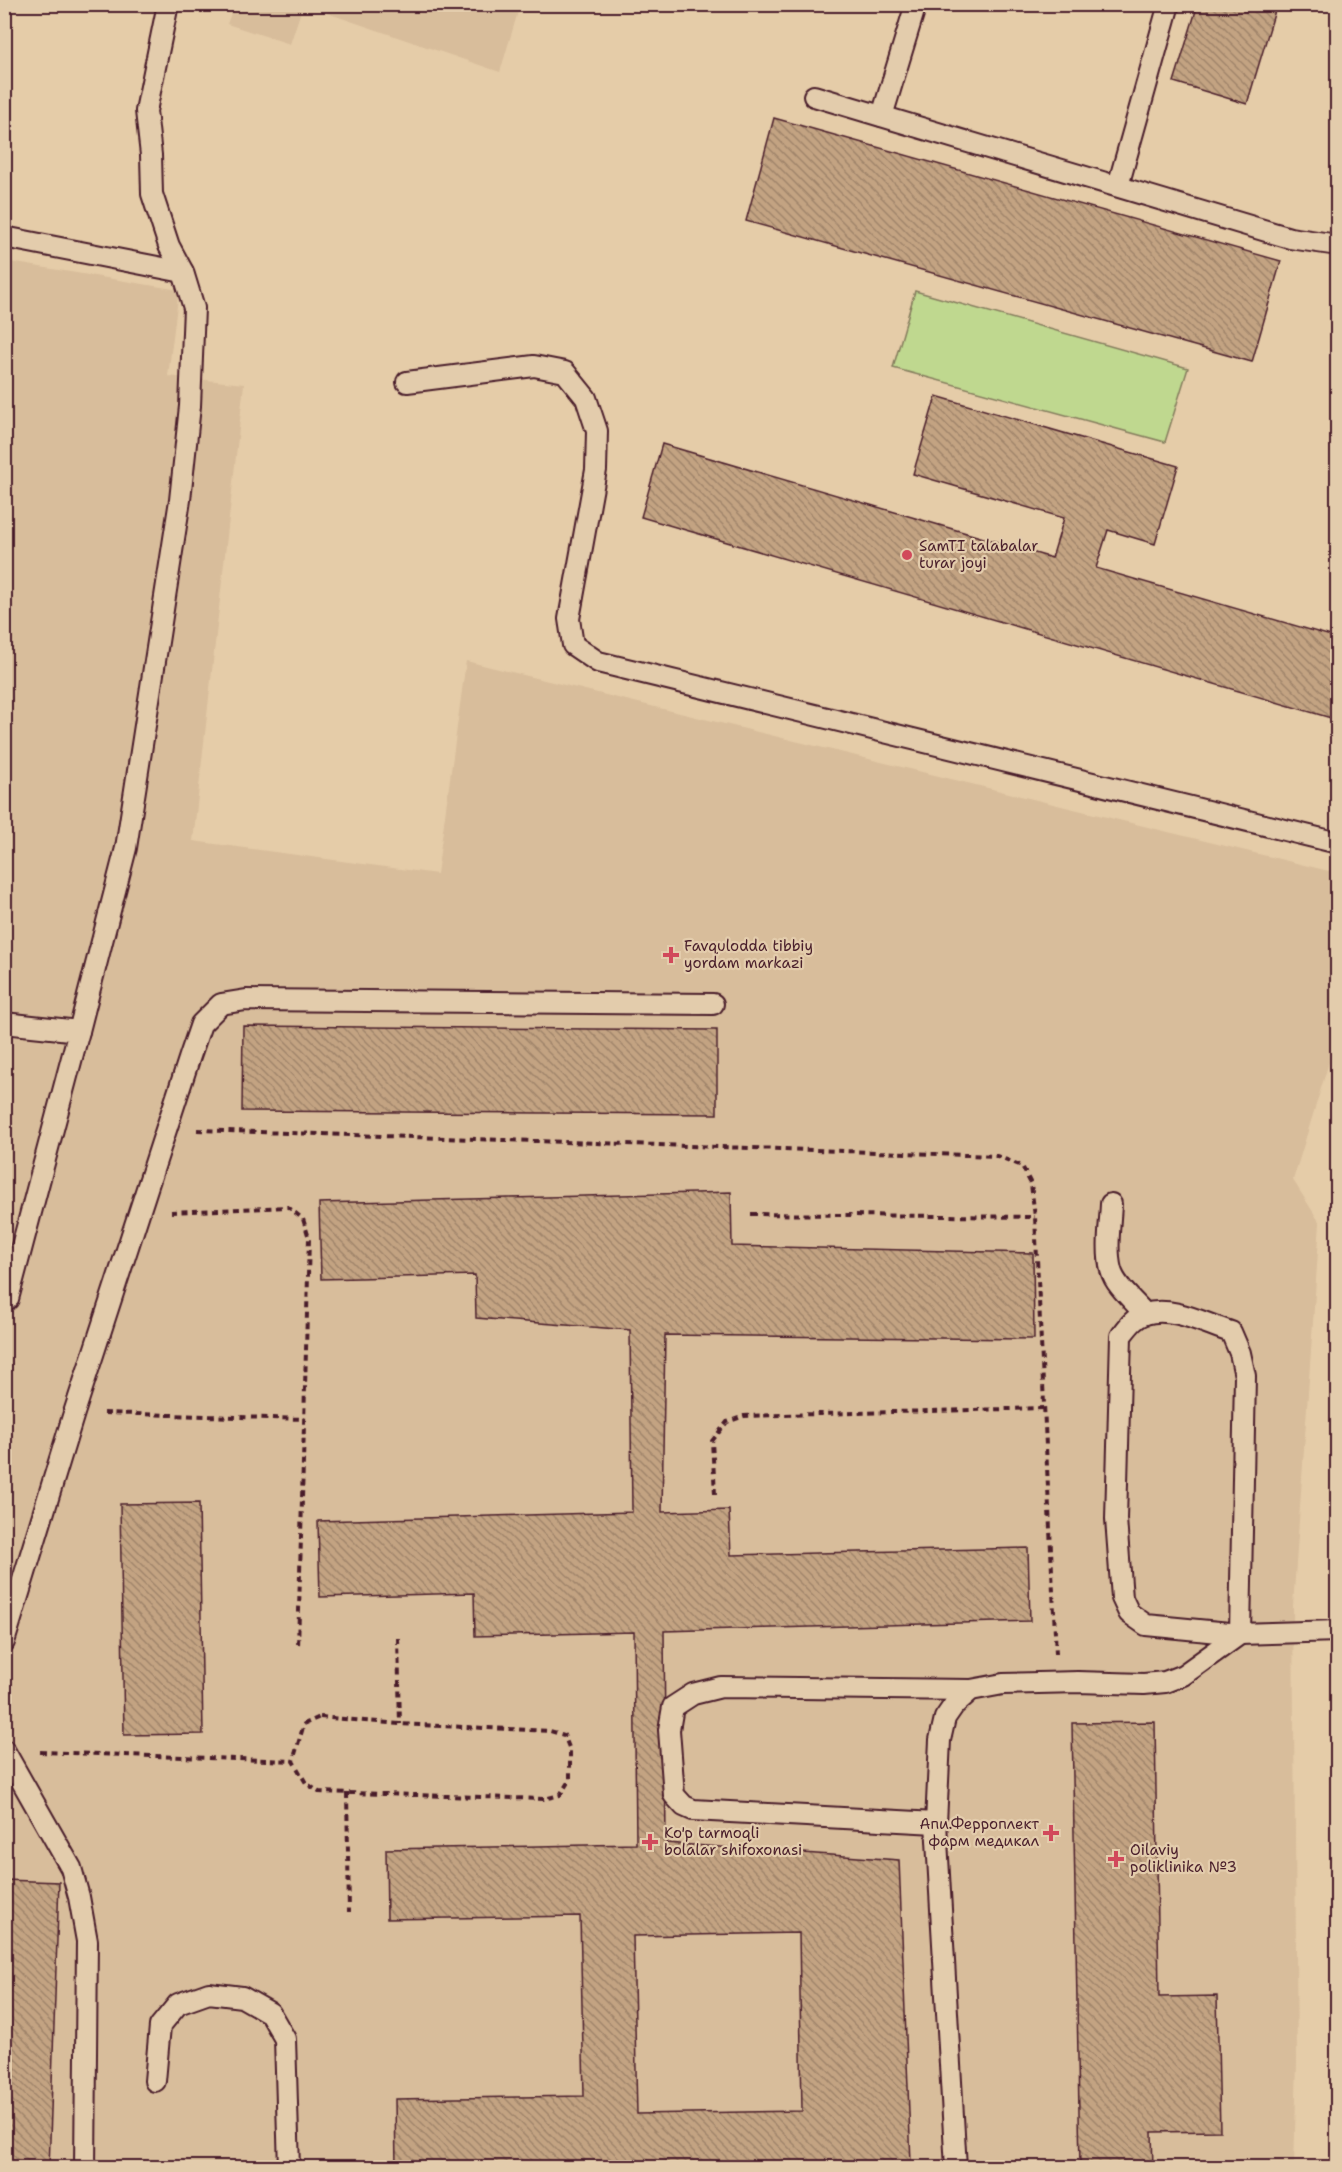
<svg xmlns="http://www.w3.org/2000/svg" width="1342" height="2172" font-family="'Shantell Sans',sans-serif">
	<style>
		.built { fill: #d8bd9b }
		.garden { fill: #bfd88f; stroke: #847c5d; stroke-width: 1.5 }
		.building { fill: url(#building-back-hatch); stroke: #4a1f2b; stroke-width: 1.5; fill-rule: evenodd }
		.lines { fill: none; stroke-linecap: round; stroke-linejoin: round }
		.lane-casing { stroke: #4a1f2b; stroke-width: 24 }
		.path { stroke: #4a1f2b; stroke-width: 4; stroke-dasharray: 6 4.5; stroke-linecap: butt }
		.lane { stroke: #e3ccac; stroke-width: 20 }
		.poi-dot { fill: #d1495b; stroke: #e3ccac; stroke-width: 2 }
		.labels { text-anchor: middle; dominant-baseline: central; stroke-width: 4.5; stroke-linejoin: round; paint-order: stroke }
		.poi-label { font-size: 15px; fill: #4a1f2b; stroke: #e3ccac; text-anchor: start }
	</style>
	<defs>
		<pattern id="building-back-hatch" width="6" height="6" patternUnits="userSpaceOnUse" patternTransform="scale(1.5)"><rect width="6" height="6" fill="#c3a382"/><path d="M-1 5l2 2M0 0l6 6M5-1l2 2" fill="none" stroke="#a0846b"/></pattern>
	</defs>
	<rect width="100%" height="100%" fill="#e5cca8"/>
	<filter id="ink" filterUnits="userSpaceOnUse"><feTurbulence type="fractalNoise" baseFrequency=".0167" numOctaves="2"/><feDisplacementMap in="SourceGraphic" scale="12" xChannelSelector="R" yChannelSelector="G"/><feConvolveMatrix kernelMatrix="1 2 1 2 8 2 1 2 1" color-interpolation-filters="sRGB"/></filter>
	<g filter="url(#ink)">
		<g class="built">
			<polygon points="234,5 234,4 303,5 290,44 227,24"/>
			<polygon points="330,5 520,4 520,5 500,72 327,13"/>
			<polygon points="4,261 179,290 168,376 244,384 193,841 437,874 466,661 1337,873 1337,1036 1293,1180 1320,1223 1293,1606 1297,2062 1294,2167 5,2167"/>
		</g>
		<polygon class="garden" points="915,291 1188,368 1165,442 893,368"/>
		<g class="building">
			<polygon points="1198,4 1277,4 1247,104 1174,82"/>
			<polygon points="774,118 1281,261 1252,362 746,221"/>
			<polygon points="936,396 1178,466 1155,544 1108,530 1096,568 1338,638 1338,720 641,517 662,444 1052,558 1064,518 913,474"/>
			<polygon points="243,1026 717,1030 717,1114 242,1111"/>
			<path d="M 731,1192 L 732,1246 L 1033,1253 L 1034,1339 L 665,1335 L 662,1512 L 729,1510 L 731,1555 L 1028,1548 L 1030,1621 L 664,1631 L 666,1843 L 899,1860 L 911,2163 L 721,2168 L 396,2168 L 395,2099 L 584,2096 L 580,1916 L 387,1919 L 386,1849 L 636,1844 L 634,1632 L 475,1636 L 474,1593 L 320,1597 L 318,1521 L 632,1512 L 630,1330 L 476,1318 L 475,1275 L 321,1279 L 319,1203 ZM 799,1933 L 802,2111 L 637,2114 L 633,1936 Z"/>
			<polygon points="199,1503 203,1734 124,1735 120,1504"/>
			<polygon points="1155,1722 1159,1997 1217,1996 1220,2131 1152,2132 1153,2168 1080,2168 1072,1723"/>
			<polygon points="4,1880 59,1882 49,2168 4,2168"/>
		</g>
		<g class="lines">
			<defs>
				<g id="lane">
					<polyline points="814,96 1290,238 1338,245"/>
					<polyline points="882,116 916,4"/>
					<polyline points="1118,186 1169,4"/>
					<polyline points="4,237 183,272"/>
					<polyline points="407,382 534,366 565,372 586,398 597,431 596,470 569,619 573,645 598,662 1338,843"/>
					<polyline points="4,1023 79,1031 8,1299"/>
					<polyline points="79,1031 126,848 180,500 190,406 194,308 183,272 169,246 152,194 151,155 146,111 168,4"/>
					<path d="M 1111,1204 C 1110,1225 1106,1250 1111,1270 C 1115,1286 1135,1302 1145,1314"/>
					<path d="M 1240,1634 L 1245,1376 L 1240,1353 L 1231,1332 C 1205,1324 1172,1305 1145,1314 C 1134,1318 1128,1327 1121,1336 L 1116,1519 L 1122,1598 L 1129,1613 L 1146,1625 L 1240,1634 L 1338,1631"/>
					<polyline points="4,1642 74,1413 190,1056 201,1024 221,1004 246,1000 713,1004"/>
					<polyline points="4,1750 71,1868 79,1897 87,1941 85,2168"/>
					<polyline points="936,1823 693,1810 684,1806 674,1795 669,1730 673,1707 693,1694 721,1687 971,1690"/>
					<polyline points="155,2081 160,2026 178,2004 209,1993 242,1997 270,2013 285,2039 289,2168"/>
					<polyline points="956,2168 936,1823 940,1740 945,1718 954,1705 971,1690 1003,1684 1078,1682 1144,1684 1165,1682 1183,1675 1240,1634"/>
				</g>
			</defs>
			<use href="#lane" class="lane-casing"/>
			<g class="path">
				<polyline points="197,1130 997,1156 1022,1166 1031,1184 1035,1217 1056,1654"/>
				<polyline points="171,1212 288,1207 303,1219 309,1238 298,1648"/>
				<polyline points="751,1214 1035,1217"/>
				<polyline points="104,1413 304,1419"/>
				<polyline points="715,1494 712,1441 727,1422 744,1416 1045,1408"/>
				<polyline points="398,1638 400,1724"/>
				<polygon points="320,1717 400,1724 550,1731 564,1735 570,1750 570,1779 560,1795 544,1799 319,1792 306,1783 293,1761 304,1724"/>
				<polyline points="40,1752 293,1761"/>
				<polyline points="347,1793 349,1912"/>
			</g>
			<use href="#lane" class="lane"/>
		</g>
	</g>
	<g class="poi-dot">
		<circle cx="907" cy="555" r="6"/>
		<path d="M668 946h6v6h6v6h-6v6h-6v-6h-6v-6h6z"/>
		<path d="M1048 1824h6v6h6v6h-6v6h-6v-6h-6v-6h6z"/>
		<path d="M647 1833h6v6h6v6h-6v6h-6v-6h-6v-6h6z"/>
		<path d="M1113 1850h6v6h6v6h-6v6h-6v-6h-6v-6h6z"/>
	</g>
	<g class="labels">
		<g class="poi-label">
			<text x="919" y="546">SamTI talabalar<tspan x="919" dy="17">turar joyi</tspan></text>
			<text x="684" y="946">Favqulodda tibbiy<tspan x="684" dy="17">yordam markazi</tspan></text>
			<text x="1039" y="1824" text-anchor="end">Апи.Ферроплект<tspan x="1039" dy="17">фарм медикал</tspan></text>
			<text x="664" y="1833">Ko'p tarmoqli<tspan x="664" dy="17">bolalar shifoxonasi</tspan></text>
			<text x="1130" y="1850">Oilaviy<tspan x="1130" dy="17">poliklinika №3</tspan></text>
		</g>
	</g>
	<rect width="1342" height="2172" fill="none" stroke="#e3ccac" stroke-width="24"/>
	<rect x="12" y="12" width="1318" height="2148" fill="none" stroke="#4a1f2b" stroke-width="2" filter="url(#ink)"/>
</svg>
